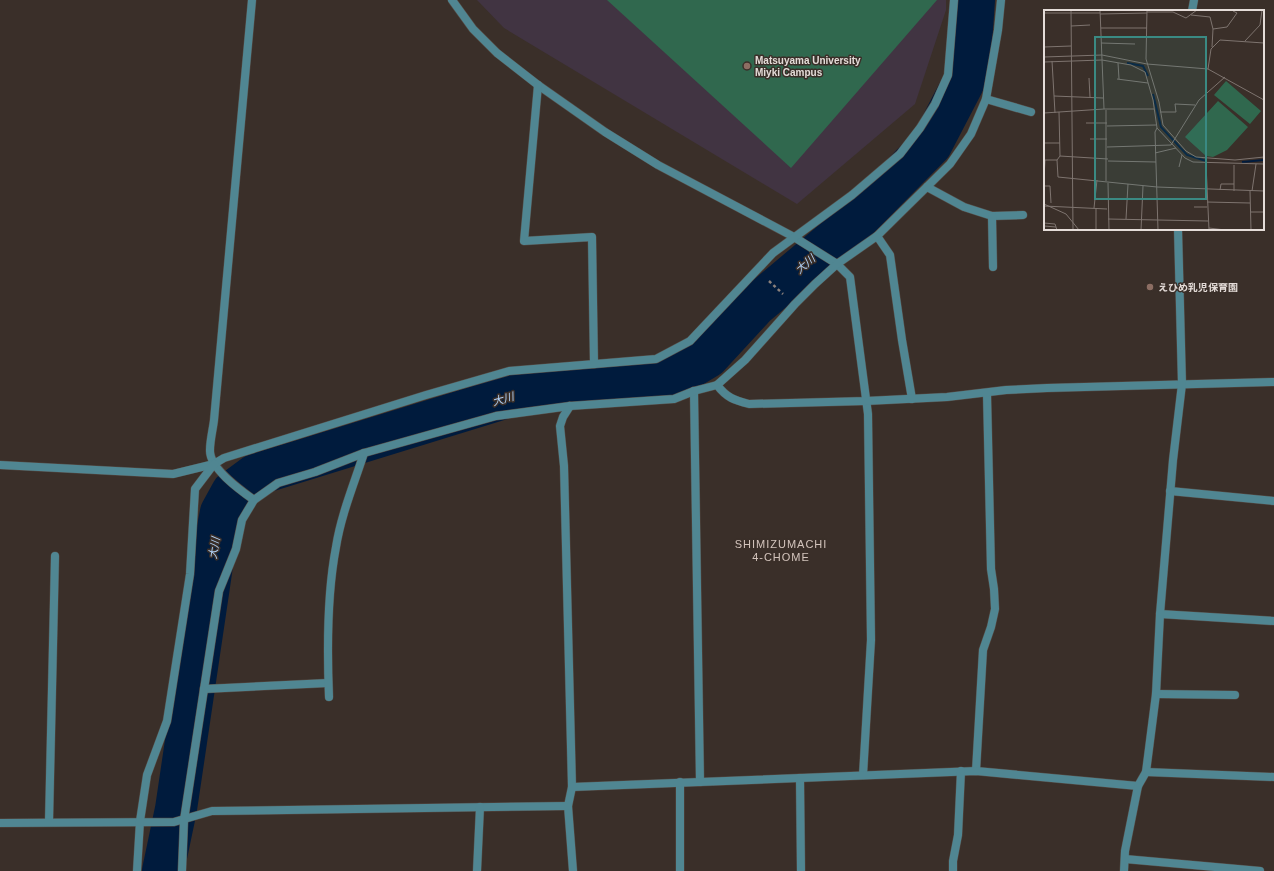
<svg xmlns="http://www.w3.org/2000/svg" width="1274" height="871" font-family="Arial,'Noto Sans JP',sans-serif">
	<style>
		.education { fill: #413442 }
		.green { fill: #30684e }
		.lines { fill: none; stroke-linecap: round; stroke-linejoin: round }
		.river { stroke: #001b3d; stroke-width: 42 }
		.minor-casing { stroke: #554b45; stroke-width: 9 }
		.path { stroke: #8b817c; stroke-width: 2.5; stroke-dasharray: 3 3; stroke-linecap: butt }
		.minor { stroke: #508692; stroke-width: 8 }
		.education-dot { fill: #8d6e63; stroke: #3a2f29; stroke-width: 1.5 }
		.labels { text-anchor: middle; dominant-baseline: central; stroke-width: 3; stroke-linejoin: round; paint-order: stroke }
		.poi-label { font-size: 10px; font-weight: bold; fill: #e4dcd8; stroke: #3a2f29; text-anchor: start }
		.water-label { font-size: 11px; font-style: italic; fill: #b0d0f5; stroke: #3a2f29 }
		.neighbourhood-label { font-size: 11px; letter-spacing: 1px; fill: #d3c4bc; stroke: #3a2f29 }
		.inset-river { fill: none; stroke: #001b3d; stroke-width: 2 }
		.inset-road { fill: none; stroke: #7e746f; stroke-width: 1 }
		.view { fill: #3a8a83; fill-opacity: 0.15; stroke: #3a8a83; stroke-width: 2 }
		.inset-edge { fill: none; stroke: #e4dcd8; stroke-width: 2 }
	</style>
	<rect width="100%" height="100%" fill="#3a2f29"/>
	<polygon class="education" points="477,0 946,0 946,10 915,104 797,204 504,28"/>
	<polygon class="green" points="607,0 937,0 791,168"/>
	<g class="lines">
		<polyline class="river" points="163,871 176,809 209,586 216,538 221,512 232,492 255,475 508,397 553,388 668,381 708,357 755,306 855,222 931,145 969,72 974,0"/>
		<defs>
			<g id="minor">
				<path d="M 252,0 L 214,420 C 213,429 210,440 210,450 C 209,468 240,490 254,500"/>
				<polyline points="452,0 473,29 497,53 538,85 605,132 658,165 794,237 837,264 850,277 868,414 871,640 863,775"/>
				<polyline points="1192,11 1194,0"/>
				<polyline points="538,85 524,241 592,237 594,364"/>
				<polyline points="986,99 1031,112"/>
				<polyline points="927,187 964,207 992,216 1023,215"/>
				<polyline points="992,216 993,267"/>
				<polyline points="877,236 890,255 902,340 912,399"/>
				<polyline points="717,385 745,360 795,304 815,284 837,264 877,236 950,164 971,134 986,99 998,30 1001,0"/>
				<polyline points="694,391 700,782"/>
				<polyline points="570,406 563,417 560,426 564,466 572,787 568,806 573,871"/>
				<polyline points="0,465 173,474 214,464 224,458 426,395 509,371 656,359 690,341 773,253 852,195 900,154 920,128 935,104 948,75 954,0"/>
				<polyline points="1170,491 1274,501"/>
				<polyline points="1160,614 1274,621"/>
				<polyline points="204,689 328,683"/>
				<polyline points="1156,694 1235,695"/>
				<path d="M 329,697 C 327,649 327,594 336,547 C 341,515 354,484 364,453"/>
				<polyline points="976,771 983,650 991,627 995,609 994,589 991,569 987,394"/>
				<polyline points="1146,772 1274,777"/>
				<polyline points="800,778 801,871"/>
				<polyline points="680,782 680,871"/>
				<polyline points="572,787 976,771 1138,786"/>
				<polyline points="49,822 55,556"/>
				<polyline points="0,823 174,822 212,811 568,806"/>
				<polyline points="1125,859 1260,871"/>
				<polyline points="137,871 140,821 147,775 167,721 190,574 195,489 214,464"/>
				<path d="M 182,871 L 184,820 L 219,591 L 236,549 L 242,520 L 254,500 L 278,483 L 315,472 L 364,453 L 496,416 L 570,406 L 674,399 L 694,391 L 717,385 C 727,398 734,400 749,404 L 866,401 L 947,397 L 1006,390 L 1047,388 L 1274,382"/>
				<polyline points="477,871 480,807"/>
				<polyline points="953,871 953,861 958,835 961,771"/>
				<polyline points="1124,871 1125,851 1138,786 1146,772 1156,694 1160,614 1173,460 1182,384 1178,229"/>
			</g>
		</defs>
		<use href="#minor" class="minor-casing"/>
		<polyline class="path" points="769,281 783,294"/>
		<use href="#minor" class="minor"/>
	</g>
	<g class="education-dot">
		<circle cx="747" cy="66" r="4"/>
		<circle cx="1150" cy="287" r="4"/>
	</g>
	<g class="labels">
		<g class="poi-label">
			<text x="755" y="60">Matsuyama University<tspan x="755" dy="12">Miyki Campus</tspan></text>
			<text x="1158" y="287">えひめ乳児保育園</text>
		</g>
		<g class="water-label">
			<text transform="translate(805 264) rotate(-40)">大川</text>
			<text transform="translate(503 399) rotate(-15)">大川</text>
			<text transform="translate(214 548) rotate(-81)">大川</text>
		</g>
		<g class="neighbourhood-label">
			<text x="781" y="544">SHIMIZUMACHI<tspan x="781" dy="13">4-CHOME</tspan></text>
		</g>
	</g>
	<g transform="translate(1044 10)">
		<rect width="220" height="220" fill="#3a2f29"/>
		<path d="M 182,71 L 217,101 L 206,114 L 170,85 ZM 174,91 L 204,117 L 183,140 L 169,147 L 162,146 L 141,127 Z" fill="#30684e"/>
		<path class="inset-river" d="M 83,53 L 99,56 L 104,66M 109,84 L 117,117 L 143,145 L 162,151M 198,152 L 220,150"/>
		<path class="inset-road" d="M 27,0 L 29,220M 56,0 L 60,99M 103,0 L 102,49 L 115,92 L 119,115 L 142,141 L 152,147 L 191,150 L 220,147M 103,2 L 129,2 L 142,8 L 153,0M 0,3 L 56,3M 56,4 L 103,3M 147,5 L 166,7 L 169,19M 27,16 L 46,15M 57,18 L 103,18M 201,31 L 216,15 L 218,0M 57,33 L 91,34M 0,37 L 27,36M 168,37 L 169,19 L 183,17 L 193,3 L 189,1M 0,47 L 58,45 L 103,54 L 164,59 L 220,90M 8,51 L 11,103M 0,52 L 58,50 L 87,55 L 101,62 L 109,90 L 113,118 L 111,122 L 114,220M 74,53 L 75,69M 164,59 L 167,39 L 176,30 L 220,33M 45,68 L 46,87M 73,69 L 104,73M 10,86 L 59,88M 62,100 L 62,171M 15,102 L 16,146M 116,102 L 132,102 L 131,94 L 151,95M 0,103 L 60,99 L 110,99M 42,113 L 63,113M 63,116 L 112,115M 113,118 L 141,148 L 149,152 L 220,154M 46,129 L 63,129M 0,133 L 16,133M 63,137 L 127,135 L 155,90 L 181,67M 111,143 L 132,138M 0,150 L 13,150 L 16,146 L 64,149M 13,150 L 14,167 L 113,177 L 220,181M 64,151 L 112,152M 162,154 L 165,220M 190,155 L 190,181M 135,157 L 138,145M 0,168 L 1,150M 64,173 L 65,220M 0,176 L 6,176 L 7,193M 176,180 L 177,174 L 190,174M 206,181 L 207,220M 208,181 L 212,154M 163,192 L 206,193M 0,194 L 22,204 L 35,220M 0,196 L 63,199M 150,197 L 163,197M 50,198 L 53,170M 207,202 L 220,202M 64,209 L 164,211M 82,209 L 84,174M 0,213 L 11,214 L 13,220M 0,216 L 12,217M 165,218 L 181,220M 52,220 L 52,198M 97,220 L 99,176"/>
		<path class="view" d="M 51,27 L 162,27 L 162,189 L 51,189 Z"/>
		<rect width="220" height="220" class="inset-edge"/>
	</g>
</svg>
